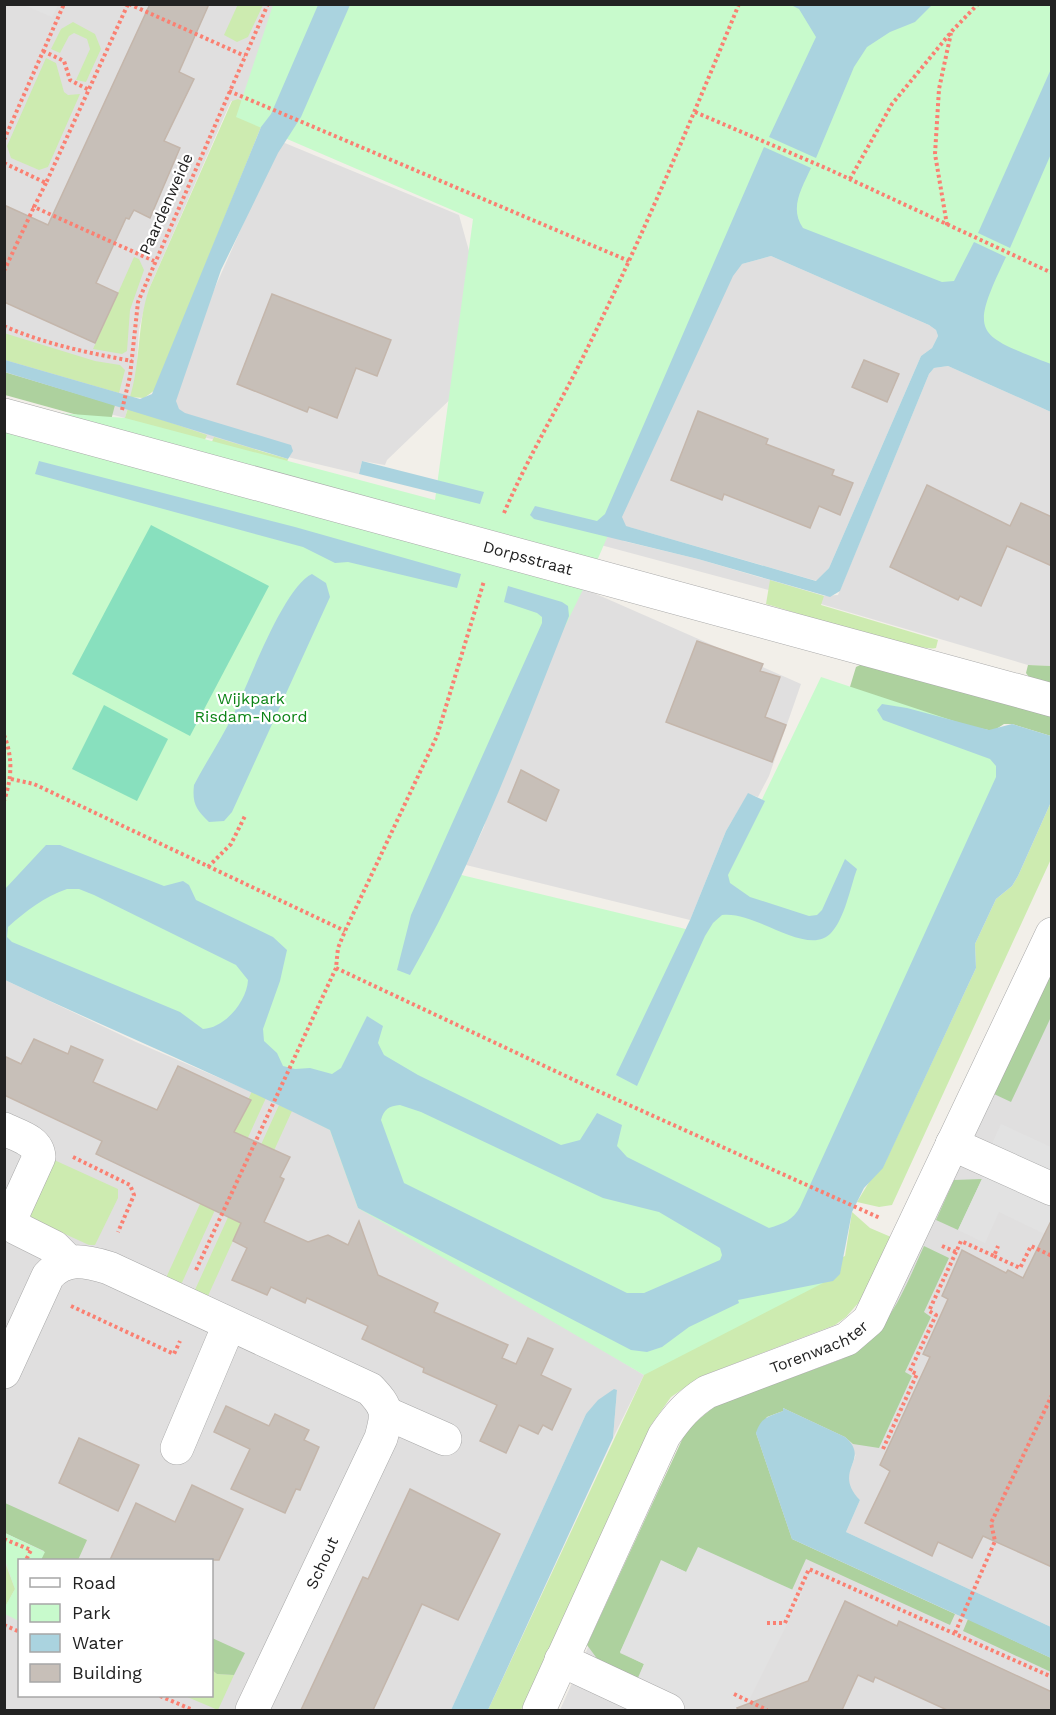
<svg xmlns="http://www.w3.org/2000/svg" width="1056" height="1715" font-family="'Work Sans',sans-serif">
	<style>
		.residential { fill: #e0dfdf; fill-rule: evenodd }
		.grass { fill: #cdebb0 }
		.forest { fill: #add19e }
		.park { fill: #c8facc }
		.pitch { fill: #88e0be }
		.parking { fill: #e2e2e2 }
		.water { fill: #aad3df; fill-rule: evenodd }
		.building { fill: #c7bfb8; stroke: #c4b6ab; stroke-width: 1.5 }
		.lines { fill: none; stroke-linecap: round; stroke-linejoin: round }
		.minor-casing { stroke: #a9a9a9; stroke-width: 34 }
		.tertiary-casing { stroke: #a9a9a9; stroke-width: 34 }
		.path { stroke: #fa8072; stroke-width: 4; stroke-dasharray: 3 3; stroke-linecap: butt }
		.minor { stroke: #fff; stroke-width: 33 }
		.tertiary { stroke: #fff; stroke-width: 33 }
		.labels { text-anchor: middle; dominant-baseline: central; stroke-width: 4.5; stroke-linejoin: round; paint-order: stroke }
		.street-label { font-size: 16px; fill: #222; stroke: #fff }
		.park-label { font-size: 16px; fill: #0c8416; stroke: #fff }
	</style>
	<rect width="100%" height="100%" fill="#f2efe9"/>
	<g class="residential">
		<polygon points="4,5 275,5 243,101 231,101 149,289 139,330 136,378 125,418 5,386"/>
		<polygon points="280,141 459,215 486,312 461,389 387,460 385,465 362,461 359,474 161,427 209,301"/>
		<polygon points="771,256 929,325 936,330 938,336 932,348 921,356 829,568 817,581 629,527 623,541 698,559 824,596 838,595 929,374 934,368 948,366 1051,412 1051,666 1028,665 821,604 582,540 716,261 742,264"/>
		<polygon points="571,583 801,684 769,776 758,797 748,794 726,831 690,920 466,865 484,827 505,746"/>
		<polygon points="1051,960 1051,1627 846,1532 860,1500 850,1491 847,1479 856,1454 792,1539 1051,1658 1051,1710 560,1710 660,1486 856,1365"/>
		<path d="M 5,980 L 136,1042 L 266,1098 L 331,1130 L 358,1208 L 412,1235 L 644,1375 L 613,1438 L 617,1390 L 586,1414 L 451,1710 L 5,1710 ZM 20,1560 L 212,1560 L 212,1696 L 20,1696 Z"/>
	</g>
	<g class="grass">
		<polygon points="238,4 263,5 248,37 237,42 224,35"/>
		<polygon points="73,22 95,34 101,49 86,82 76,80 90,49 87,39 74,33 69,36 60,53 51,49 61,29"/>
		<polygon points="46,58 56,63 64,92 68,95 80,94 48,167 39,170 11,158 7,146"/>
		<path d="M 238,99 L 271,114 L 261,127 L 155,390 L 144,398 L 130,397 C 141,361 137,324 149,289 L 232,101 Z"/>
		<polygon points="134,257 139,259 144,270 130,310 127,351 122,354 93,349"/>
		<polygon points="4,333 95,361 120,365 125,370 119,393 5,360"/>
		<polygon points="128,408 207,435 203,444 122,427"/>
		<polygon points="214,437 288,459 286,465 210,446"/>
		<path d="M 770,580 L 824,596 L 821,605 L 938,640 L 936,648 C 923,653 790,611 766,604 Z"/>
		<polygon points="1051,802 1051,859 892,1205 879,1207 857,1202 871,1179 883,1167 976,968 975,944 996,899 1012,886 1018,876"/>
		<polygon points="252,1091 266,1098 180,1287 165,1280"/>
		<polygon points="279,1105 292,1111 207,1298 194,1292"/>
		<polygon points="52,1159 118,1189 118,1198 95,1245 89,1245 30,1218 28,1214"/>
		<polygon points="852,1212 870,1228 891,1237 860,1301 846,1317 835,1325 702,1376 671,1397 651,1425 521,1710 488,1710 644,1375 636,1350 845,1256"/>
		<polygon points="4,1560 15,1589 5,1607 4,1607"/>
		<polygon points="212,1670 217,1674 234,1675 218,1710 185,1696 212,1696"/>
	</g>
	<g class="forest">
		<polygon points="4,372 115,405 110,424 5,395"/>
		<polygon points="862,664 1051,716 1051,736 1012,724 1004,724 993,731 846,700 856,667"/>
		<polygon points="1028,665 1051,666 1051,683 1029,677 1026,673"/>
		<polygon points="1051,969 1051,1017 1011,1102 994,1094"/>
		<polygon points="982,1179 958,1230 936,1220 954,1180"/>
		<path d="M 924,1246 L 949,1258 L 924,1312 L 931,1317 L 905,1372 L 912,1376 L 879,1448 L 853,1444 L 845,1437 L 783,1408 L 783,1411 L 767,1417 L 756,1433 L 792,1539 L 955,1614 L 950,1625 L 806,1559 L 792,1590 L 686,1572 L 662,1561 L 620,1653 L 644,1664 L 636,1682 L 604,1668 L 587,1645 L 687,1429 L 715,1406 L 842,1359 C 888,1335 903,1292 924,1246 Z"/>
		<polygon points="5,1503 87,1540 78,1560 41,1560 44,1551 5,1533"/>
		<polygon points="968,1619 1051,1658 1051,1672 963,1631"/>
		<polygon points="212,1638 245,1653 234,1675 217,1674 212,1670"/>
	</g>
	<g class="park">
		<polygon points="273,5 1051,5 1051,395 944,317 742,227 596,563 445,871 698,932 821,677 1035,748 823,1283 644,1375 358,1208 330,1130 5,958 4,409 125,418 435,500 473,219 236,117"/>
		<polygon points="5,1533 45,1552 41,1560 20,1560 19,1621 5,1614 5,1607 15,1589 5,1560"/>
	</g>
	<g class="pitch">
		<polygon points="151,525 269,586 190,736 72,674"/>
		<polygon points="104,705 168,739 137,801 72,769"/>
	</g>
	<g class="parking">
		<polygon points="24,5 58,5 52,17"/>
		<polygon points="1001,1124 1051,1147 1051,1237 999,1212 985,1243 958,1230 995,1151 990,1148"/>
		<polygon points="698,1547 802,1594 744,1710 626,1710 644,1664 620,1652 661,1560 686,1572"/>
	</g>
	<g class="water">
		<polygon points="318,5 350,5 301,117 278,153 221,270 176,401 179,409 185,413 291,445 293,451 288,459 5,372 5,360 140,399 152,394 261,127 271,114"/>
		<polygon points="791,5 932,5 915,22 890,32 867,47 854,67 816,158 769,137 816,37 799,9"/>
		<polygon points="1051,69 1051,154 1010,248 978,233"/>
		<path d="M 764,147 L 811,168 C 802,188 789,208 803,228 L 942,282 L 954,281 L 974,242 L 1006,257 C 969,335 975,334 1051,364 L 1051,412 L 948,366 L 934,368 L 929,374 L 840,591 L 830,597 L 698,559 L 534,519 L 530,515 L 535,506 L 597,521 L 605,514 ZM 771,256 L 929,325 L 936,330 L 938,336 L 932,348 L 921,356 L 829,568 L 816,581 L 626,526 L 622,517 L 733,276 L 742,264 Z"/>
		<polygon points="39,461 295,527 461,574 457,588 348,562 335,563 303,547 35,474"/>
		<polygon points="362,461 484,492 480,504 359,474"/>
		<path d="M 312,574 L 326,583 L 330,597 L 232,812 L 224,821 L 209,822 C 196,810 192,803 194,785 C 207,760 224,735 236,709 C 250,679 284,587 312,574 Z"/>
		<path d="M 508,586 L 562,602 L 568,606 L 569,616 C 521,737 475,861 410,975 L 397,970 L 411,915 L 542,623 L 542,617 L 537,613 L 504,602 Z"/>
		<path d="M 882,704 L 907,708 L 989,730 L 1012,724 L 1051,736 L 1051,802 L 1018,876 L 1012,886 L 996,899 L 975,944 L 976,968 L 883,1168 L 864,1188 L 852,1212 L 840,1274 L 833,1281 L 738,1300 L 739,1303 L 689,1327 L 662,1347 L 647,1352 L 631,1350 L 358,1208 L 330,1130 C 223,1077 113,1031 5,980 L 5,889 L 46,845 L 60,845 L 164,886 L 183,881 L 189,885 L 196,900 L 273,937 L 287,950 L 280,981 L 263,1029 L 264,1041 L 277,1053 L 283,1066 L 295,1069 L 310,1068 L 332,1074 L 341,1068 L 367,1016 L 383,1026 L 378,1043 L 384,1055 L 418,1075 L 561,1145 L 580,1140 L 597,1113 L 622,1125 L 617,1146 L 627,1157 L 769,1228 C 783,1224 793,1220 800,1207 L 996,777 L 996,766 L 990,759 L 883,720 L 877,710 ZM 67,889 L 79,889 L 94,895 L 236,965 L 248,980 C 247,1001 225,1028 203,1029 L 180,1012 L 12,942 L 7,937 L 8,927 C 26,911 44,897 67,889 ZM 400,1105 L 421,1112 L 603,1198 L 659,1212 L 720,1248 L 722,1255 L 720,1260 L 644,1293 L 627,1293 L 404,1183 L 381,1120 C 384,1109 389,1106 400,1105 Z"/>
		<path d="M 748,793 L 765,801 L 728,875 L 730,883 L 750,897 L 809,916 L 817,915 L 822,910 L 845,859 L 857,869 C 850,888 845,918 831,933 C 808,958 755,910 722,915 L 713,923 L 705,936 L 637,1086 L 616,1075 L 690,920 L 726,831 Z"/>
		<polygon points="614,1389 617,1390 613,1438 488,1710 451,1710 586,1414 598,1400"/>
		<path d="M 783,1408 L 845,1437 C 872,1460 831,1470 860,1500 L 846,1532 L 1051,1627 L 1051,1658 L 792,1539 L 756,1433 C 761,1417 768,1417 783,1411 Z"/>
	</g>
	<g class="building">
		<polygon points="150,4 209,4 179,72 194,79 164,141 180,148 150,218 134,210 129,219 126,218 96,283 118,293 95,343 4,302 4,205 48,225"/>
		<polygon points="272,294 391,340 377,376 356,368 337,418 309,407 307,412 237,384"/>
		<polygon points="864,360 899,374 887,402 852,387"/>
		<polygon points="698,411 768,439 766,444 834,470 832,475 853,483 840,515 819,506 810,528 724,494 722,500 671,480"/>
		<polygon points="927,485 1010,526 1021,503 1052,517 1052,566 1007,546 981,606 960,596 958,600 890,567"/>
		<polygon points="697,641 763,664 760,671 780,677 765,717 786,725 772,762 666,722"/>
		<polygon points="521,770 559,790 546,821 508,802"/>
		<polygon points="34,1039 68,1054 71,1046 103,1060 93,1082 157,1110 178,1066 251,1100 234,1132 290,1157 280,1177 284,1179 264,1222 308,1242 328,1235 348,1245 359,1221 378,1275 438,1303 434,1312 508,1345 502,1358 516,1364 528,1338 553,1349 541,1375 571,1389 552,1430 543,1425 538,1434 519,1425 506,1453 480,1441 497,1405 423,1372 424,1368 362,1339 368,1326 307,1298 305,1303 271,1287 267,1295 232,1280 247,1248 233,1241 241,1223 96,1154 102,1141 4,1095 4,1056 21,1064"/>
		<polygon points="1052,1219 1052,1567 983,1536 972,1558 938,1542 932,1556 865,1523 890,1471 880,1465 930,1357 923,1354 948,1299 942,1296 962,1250 1006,1273 1008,1270 1023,1278"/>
		<polygon points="226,1406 269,1426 275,1414 309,1430 304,1440 319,1447 300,1490 296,1489 285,1513 231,1489 250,1449 214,1432"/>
		<polygon points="79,1438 139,1465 118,1511 59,1483"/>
		<polygon points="192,1485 243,1509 219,1560 110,1560 136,1503 175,1522"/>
		<polygon points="410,1489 500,1534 458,1620 422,1604 373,1710 301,1710 363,1577 368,1579"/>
		<polygon points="845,1601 897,1626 899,1621 1052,1692 1052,1710 947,1710 875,1677 873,1682 858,1675 842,1710 738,1710 737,1708 808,1681"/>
	</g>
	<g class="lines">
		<defs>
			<g id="minor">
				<path id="s1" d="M 4,415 L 1052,700"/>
				<path d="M 4,1129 C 18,1136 38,1140 39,1157 L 13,1214 L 16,1228 L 54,1247 L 68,1261"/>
				<polyline points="952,1144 1052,1189"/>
				<path d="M 4,1372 L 48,1276 C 66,1256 85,1261 109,1268 L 370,1389 C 388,1408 388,1413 381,1438 L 252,1710"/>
				<polyline points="386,1413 445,1439"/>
				<polyline points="177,1448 229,1325"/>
				<polyline points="561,1660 668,1710"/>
			</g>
			<g id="tertiary">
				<path id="s2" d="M 539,1710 L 664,1436 C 677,1417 688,1404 707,1392 L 847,1339 L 869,1320 L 1052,934"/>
			</g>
		</defs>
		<use href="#minor" class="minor-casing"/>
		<use href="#tertiary" class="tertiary-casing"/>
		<g class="path">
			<polyline points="129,4 245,56"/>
			<polyline points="43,51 64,61 70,80 89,90"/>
			<polyline points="229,91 629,261"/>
			<polyline points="695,112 828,169 1052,273"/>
			<polyline points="4,140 64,4"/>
			<polyline points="4,163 46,183 128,4"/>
			<polyline points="850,179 892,104 952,31 978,4"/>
			<polyline points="46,183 34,207 154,261"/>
			<polyline points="947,225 935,154 939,89 951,33"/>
			<polyline points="4,271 34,207"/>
			<path d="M 4,326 C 44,344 89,353 132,361"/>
			<polyline points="122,410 130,376 138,302 268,4"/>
			<path d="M 504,513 C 528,457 559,406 586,351 C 642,238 691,121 739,4"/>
			<path d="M 4,735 C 13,758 12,777 4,801"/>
			<polyline points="11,779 34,784 345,931"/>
			<polyline points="208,867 231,844 245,816"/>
			<polyline points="336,968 589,1087 880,1218"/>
			<polyline points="73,1157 130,1185 134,1195 118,1232"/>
			<polyline points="942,1246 956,1252 961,1241 994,1256 998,1246"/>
			<polyline points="994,1256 1020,1268 1031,1246 1052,1256"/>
			<polyline points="196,1270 336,968 338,948 345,931 437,736 484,581"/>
			<polyline points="71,1306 174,1354 180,1341"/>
			<polyline points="883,1449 917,1374 910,1371 936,1315 929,1311 956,1252"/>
			<polyline points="4,1539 31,1550 26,1560"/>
			<polyline points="767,1623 785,1623 809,1569 1052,1677"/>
			<polyline points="4,1625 20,1632"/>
			<polyline points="955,1633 995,1541 991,1523 1052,1395"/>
			<polyline points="734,1694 767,1710"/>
			<polyline points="160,1696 193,1710"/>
		</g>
		<use href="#minor" class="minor"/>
		<use href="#tertiary" class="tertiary"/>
	</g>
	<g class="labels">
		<g class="street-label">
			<text transform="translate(166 204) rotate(-66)">Paardenweide</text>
			<text stroke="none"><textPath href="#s1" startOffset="543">Dorpsstraat</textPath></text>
			<text stroke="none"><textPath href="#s2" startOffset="484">Torenwachter</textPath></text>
			<text transform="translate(322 1563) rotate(-65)">Schout</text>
		</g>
		<g class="park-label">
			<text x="251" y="698">Wijkpark<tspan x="251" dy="18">Risdam-Noord</tspan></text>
		</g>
	</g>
	<rect width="1056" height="1715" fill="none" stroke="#222222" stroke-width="12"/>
	<rect x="18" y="1559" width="195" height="138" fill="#ffffff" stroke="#a7a7a7" stroke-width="1.5"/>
	<rect x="30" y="1578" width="30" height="9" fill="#ffffff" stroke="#a7a7a7" stroke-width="1.5"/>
	<text x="72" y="1589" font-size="18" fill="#222222">Road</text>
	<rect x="30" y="1604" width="30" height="18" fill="#c8facc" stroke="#a7a7a7" stroke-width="1.5"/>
	<text x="72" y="1619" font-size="18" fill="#222222">Park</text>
	<rect x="30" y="1634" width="30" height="18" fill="#aad3df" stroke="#a7a7a7" stroke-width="1.5"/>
	<text x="72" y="1649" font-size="18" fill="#222222">Water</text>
	<rect x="30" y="1664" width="30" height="18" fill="#c7bfb8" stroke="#a7a7a7" stroke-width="1.5"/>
	<text x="72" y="1679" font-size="18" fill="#222222">Building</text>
</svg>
